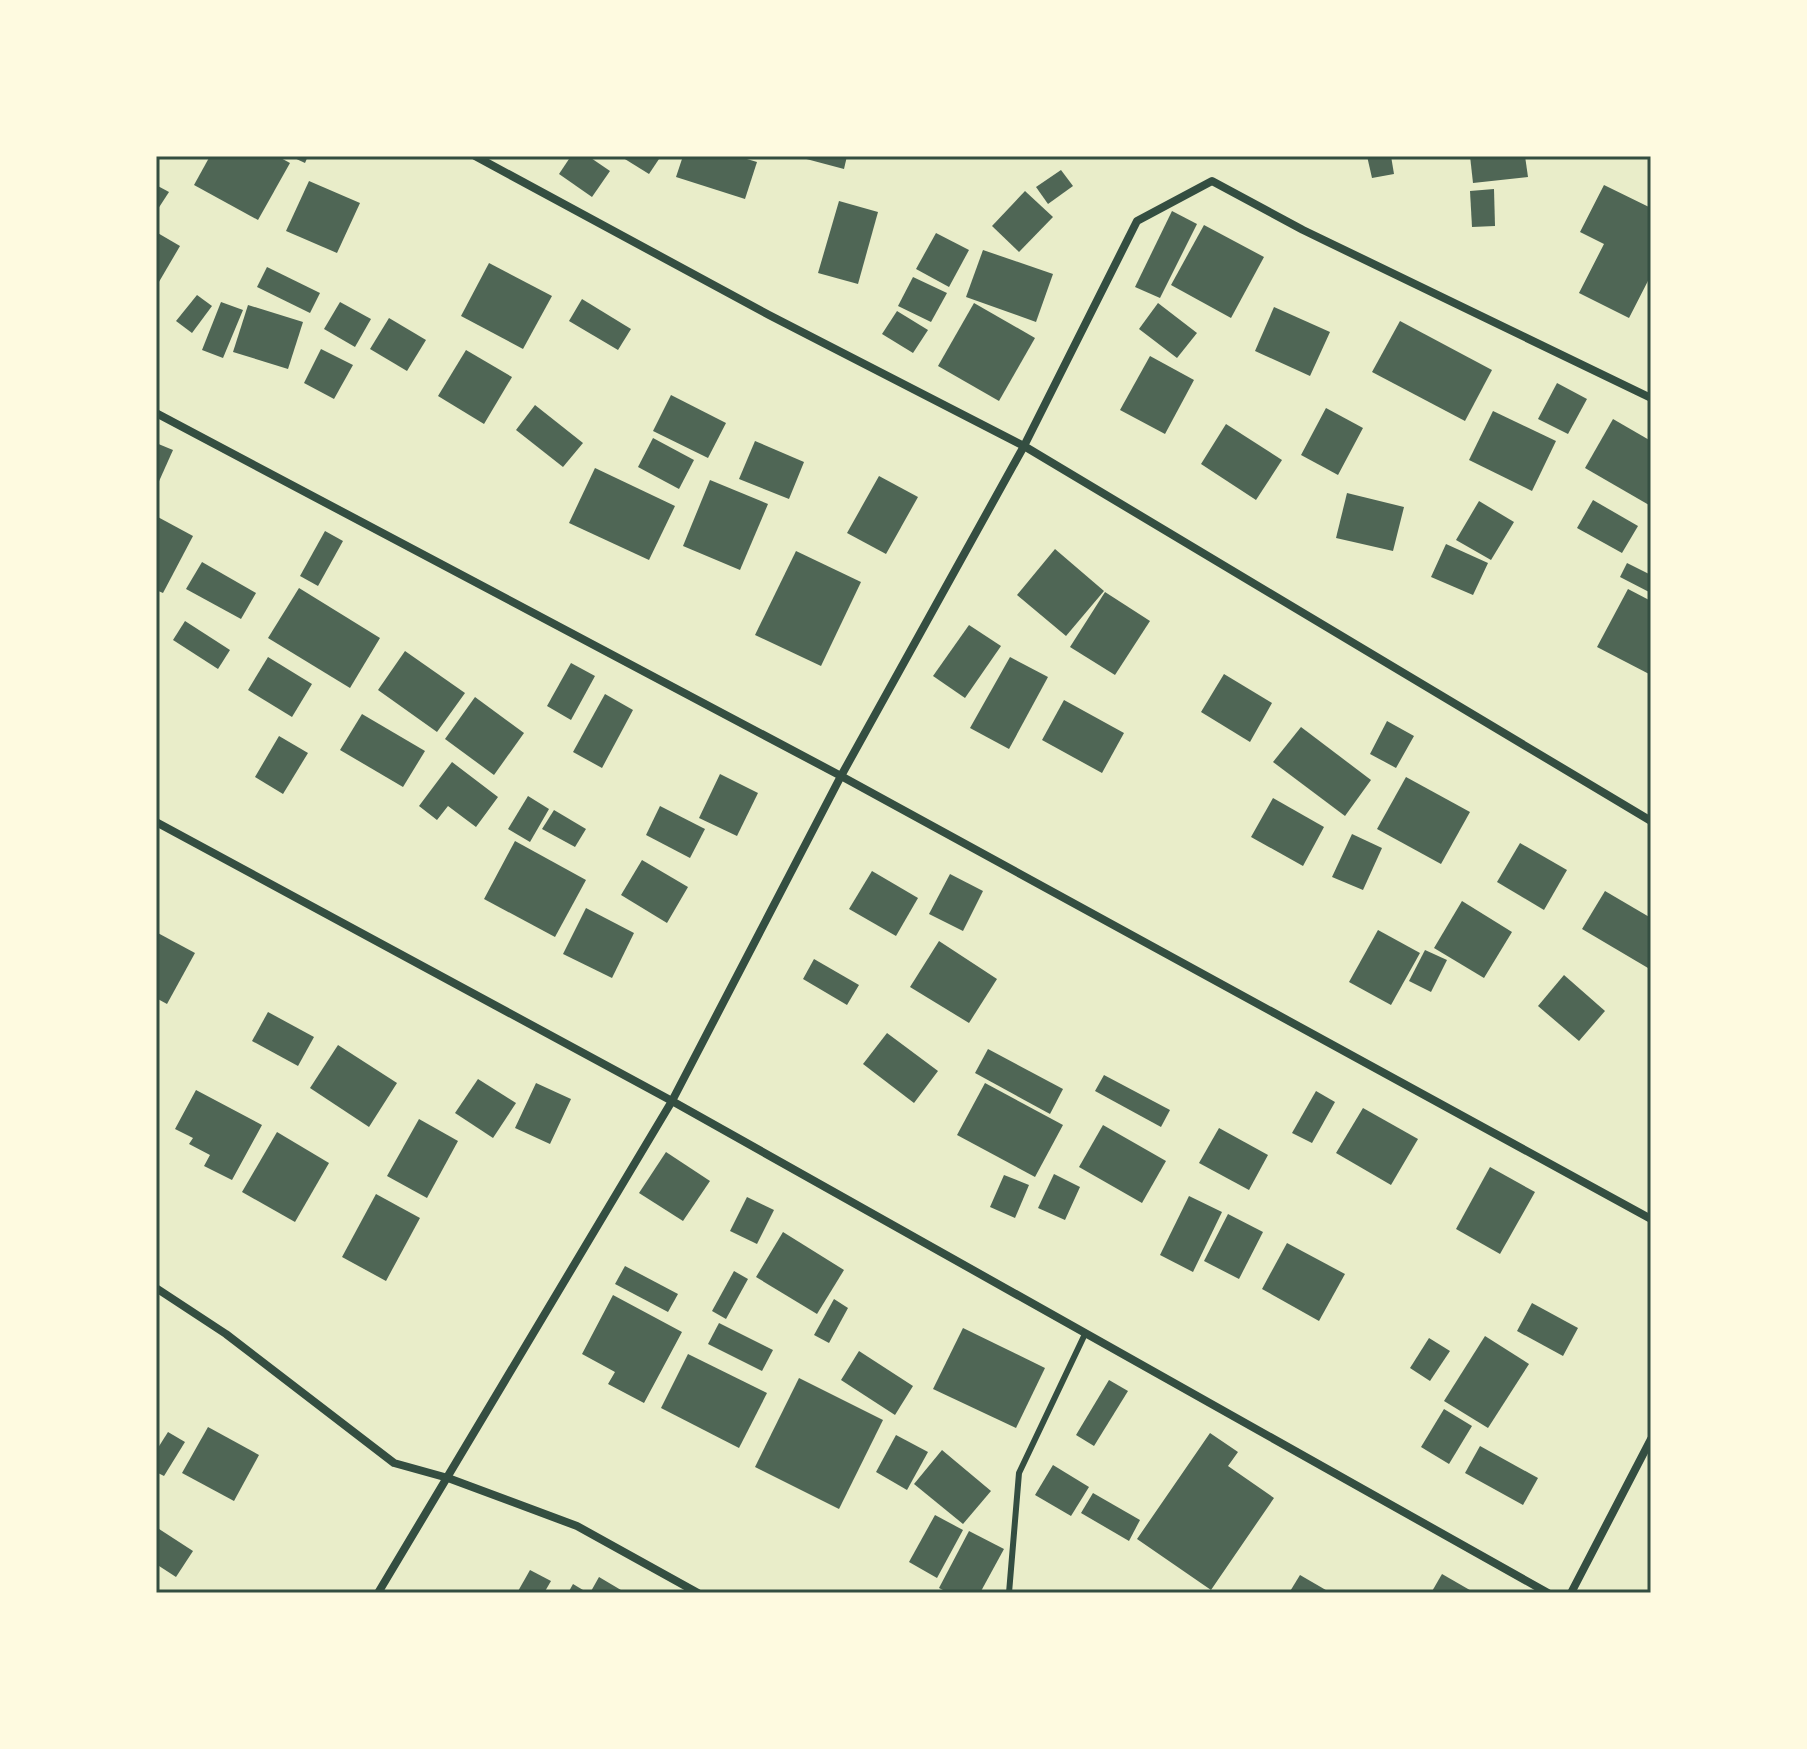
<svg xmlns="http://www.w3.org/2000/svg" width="1807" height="1749" font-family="'Public Sans',sans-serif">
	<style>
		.building { fill: #4f6655 }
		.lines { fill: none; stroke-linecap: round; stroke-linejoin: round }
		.service { stroke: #344e41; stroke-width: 6 }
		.minor { stroke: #344e41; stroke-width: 8 }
		.neatline { fill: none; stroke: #344e41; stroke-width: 3 }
	</style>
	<rect width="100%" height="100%" fill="#e9edc9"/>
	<g class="building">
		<polygon points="210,156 277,156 290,163 258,220 194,185"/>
		<polygon points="290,156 308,156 305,163"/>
		<polygon points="571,156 588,156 610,171 592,197 559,174"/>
		<polygon points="620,156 661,156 649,174"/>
		<polygon points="683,156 737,156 757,162 745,199 676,177"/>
		<polygon points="795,156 847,156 844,169"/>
		<polygon points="1367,156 1391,156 1394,174 1372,178"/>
		<polygon points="1470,156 1525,156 1528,177 1473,183"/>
		<polygon points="1061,170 1073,186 1048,204 1036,187"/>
		<polygon points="309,181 360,203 337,253 286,231"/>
		<polygon points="156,185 169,192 156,212"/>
		<polygon points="1604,185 1651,208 1651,275 1629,318 1579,293 1604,244 1580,232"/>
		<polygon points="1494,189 1495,226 1472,227 1470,191"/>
		<polygon points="1025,191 1053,217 1019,252 992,226"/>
		<polygon points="839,201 878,212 858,284 818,273"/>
		<polygon points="1172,211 1197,224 1160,298 1135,287"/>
		<polygon points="1204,225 1264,257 1231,318 1171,285"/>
		<polygon points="156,232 180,246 156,287"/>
		<polygon points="936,233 969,250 949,287 916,269"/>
		<polygon points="983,250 1053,274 1036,322 966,297"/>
		<polygon points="489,263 552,296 523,349 461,316"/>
		<polygon points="267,267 320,293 310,313 257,287"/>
		<polygon points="913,277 947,293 931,322 898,306"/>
		<polygon points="197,295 212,306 192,333 176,321"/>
		<polygon points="582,299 631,329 618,350 569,321"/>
		<polygon points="221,302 243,310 223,358 202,350"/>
		<polygon points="340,302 371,319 355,347 324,329"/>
		<polygon points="974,303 1035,338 999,401 938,366"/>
		<polygon points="1158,303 1197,333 1177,358 1139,329"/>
		<polygon points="248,305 303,322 288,369 233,352"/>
		<polygon points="1274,307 1330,332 1310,376 1255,351"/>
		<polygon points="897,311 928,330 913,353 882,334"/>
		<polygon points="389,318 426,340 407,371 370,349"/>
		<polygon points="1400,321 1492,370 1465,421 1372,372"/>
		<polygon points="321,349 353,365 334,399 304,383"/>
		<polygon points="466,350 512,377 484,424 438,396"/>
		<polygon points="1150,356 1194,380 1165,434 1120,410"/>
		<polygon points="1557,383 1587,399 1568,434 1538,419"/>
		<polygon points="671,395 726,423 708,458 653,431"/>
		<polygon points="535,405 583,443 563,467 516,430"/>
		<polygon points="1326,408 1363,428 1338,475 1301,455"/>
		<polygon points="1493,411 1556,441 1532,491 1469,460"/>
		<polygon points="1613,419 1651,441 1649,505 1585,468"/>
		<polygon points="1226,424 1282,460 1256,500 1201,464"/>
		<polygon points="653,438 694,460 679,489 638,467"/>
		<polygon points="755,441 804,462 789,499 739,479"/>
		<polygon points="156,443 173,450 156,488"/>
		<polygon points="595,468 675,506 649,560 569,523"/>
		<polygon points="879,476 918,497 886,554 847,533"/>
		<polygon points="710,480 768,504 740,570 683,546"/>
		<polygon points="1347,493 1404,507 1393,551 1336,538"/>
		<polygon points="1593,500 1638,526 1622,553 1577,528"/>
		<polygon points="1479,501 1514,522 1491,560 1456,540"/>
		<polygon points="156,516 193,536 163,593 156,590"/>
		<polygon points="325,531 343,541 318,586 300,576"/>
		<polygon points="1446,544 1488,563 1473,595 1431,577"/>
		<polygon points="1055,549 1104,591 1066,636 1017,595"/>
		<polygon points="796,551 861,582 821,666 755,635"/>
		<polygon points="202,562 256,593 241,619 186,589"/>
		<polygon points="1627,563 1651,575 1651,593 1620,577"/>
		<polygon points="299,588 380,638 350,688 268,638"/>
		<polygon points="1628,589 1651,601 1651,675 1597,647"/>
		<polygon points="1105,592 1150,621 1115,675 1070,647"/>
		<polygon points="185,621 230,650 218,669 173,640"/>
		<polygon points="969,625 1001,646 965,698 933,676"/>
		<polygon points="405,651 465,693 437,732 378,690"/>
		<polygon points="268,657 312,684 292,717 248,690"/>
		<polygon points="1010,657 1048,677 1009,749 970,728"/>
		<polygon points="571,663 595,676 571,720 547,706"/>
		<polygon points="1224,674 1272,703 1250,742 1201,712"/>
		<polygon points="605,694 633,710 602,768 573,752"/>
		<polygon points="475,697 524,733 494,775 445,739"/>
		<polygon points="1064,700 1124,733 1102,773 1042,740"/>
		<polygon points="362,714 425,751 403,787 340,750"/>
		<polygon points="1387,721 1414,736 1396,768 1370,754"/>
		<polygon points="1301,727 1371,780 1345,816 1273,762"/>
		<polygon points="279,736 308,753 283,794 255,777"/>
		<polygon points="452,762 498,797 476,827 448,806 437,820 419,806"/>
		<polygon points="720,774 758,793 737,836 699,818"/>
		<polygon points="1406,777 1470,812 1441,864 1377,829"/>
		<polygon points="528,796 549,809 530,842 508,829"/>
		<polygon points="1273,798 1324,827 1303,866 1251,837"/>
		<polygon points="660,806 705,829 690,858 646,835"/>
		<polygon points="554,810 586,829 575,847 542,829"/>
		<polygon points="1352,834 1382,848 1363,890 1332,877"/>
		<polygon points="515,841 586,880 555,937 484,899"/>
		<polygon points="1520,843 1567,870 1544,910 1497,882"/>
		<polygon points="642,860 688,887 667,923 621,895"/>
		<polygon points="872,871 918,898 896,936 849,909"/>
		<polygon points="950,874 983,891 963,931 929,914"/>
		<polygon points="1605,891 1651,918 1648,968 1582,929"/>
		<polygon points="1462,901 1512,932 1484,978 1434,948"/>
		<polygon points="586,908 634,933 612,978 563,954"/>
		<polygon points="1378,930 1420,953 1391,1005 1349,982"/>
		<polygon points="156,932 195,953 167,1004 156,998"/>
		<polygon points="939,941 997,979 969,1023 910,987"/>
		<polygon points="1425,950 1447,960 1431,992 1409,981"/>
		<polygon points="814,959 859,985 847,1005 803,979"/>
		<polygon points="1564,975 1605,1011 1579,1041 1538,1006"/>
		<polygon points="268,1012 314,1037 298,1066 252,1041"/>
		<polygon points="887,1033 938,1071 914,1103 863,1064"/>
		<polygon points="338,1045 397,1083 369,1127 310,1088"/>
		<polygon points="988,1049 1063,1089 1050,1114 975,1073"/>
		<polygon points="1104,1075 1170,1110 1161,1127 1095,1091"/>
		<polygon points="478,1079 516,1103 493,1138 455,1113"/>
		<polygon points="536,1083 571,1099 550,1144 515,1128"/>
		<polygon points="985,1083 1063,1125 1035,1177 957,1135"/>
		<polygon points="196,1090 262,1125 232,1180 204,1166 210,1155 189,1144 193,1138 175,1129"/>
		<polygon points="1316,1091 1335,1102 1312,1143 1292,1133"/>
		<polygon points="1363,1108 1418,1139 1391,1185 1336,1153"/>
		<polygon points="419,1119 458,1141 427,1198 387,1176"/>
		<polygon points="1103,1125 1166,1161 1142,1203 1079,1167"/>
		<polygon points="1219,1128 1268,1155 1249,1190 1199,1163"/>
		<polygon points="277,1132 329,1163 295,1222 242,1192"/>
		<polygon points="666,1152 710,1181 683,1221 639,1193"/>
		<polygon points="1490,1167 1535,1192 1500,1254 1456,1229"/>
		<polygon points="1054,1174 1080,1187 1065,1220 1038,1208"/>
		<polygon points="1004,1175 1029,1185 1015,1218 990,1207"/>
		<polygon points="376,1194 420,1218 386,1281 342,1257"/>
		<polygon points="1189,1196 1222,1212 1193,1272 1160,1255"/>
		<polygon points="747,1197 774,1210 757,1244 730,1231"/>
		<polygon points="1228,1214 1263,1232 1239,1279 1204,1261"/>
		<polygon points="783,1232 844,1270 817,1314 756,1277"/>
		<polygon points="1287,1243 1345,1274 1319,1321 1262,1289"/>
		<polygon points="625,1266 678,1294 668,1312 615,1284"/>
		<polygon points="734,1271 748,1279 726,1319 712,1311"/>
		<polygon points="613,1295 682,1332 644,1403 608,1384 615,1372 582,1354"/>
		<polygon points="834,1299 848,1308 829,1343 814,1335"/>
		<polygon points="1532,1303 1578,1328 1563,1356 1517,1331"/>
		<polygon points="719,1323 773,1350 762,1371 708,1344"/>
		<polygon points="963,1328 1045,1368 1016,1428 933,1389"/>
		<polygon points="1485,1336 1529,1364 1488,1428 1444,1401"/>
		<polygon points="1429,1338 1450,1351 1430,1381 1410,1368"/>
		<polygon points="859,1351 913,1386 895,1415 841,1380"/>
		<polygon points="688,1354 767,1393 739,1448 661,1408"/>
		<polygon points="799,1378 883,1420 839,1509 755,1467"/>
		<polygon points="1109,1380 1128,1391 1094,1446 1076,1435"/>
		<polygon points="1444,1409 1472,1426 1449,1464 1421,1447"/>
		<polygon points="208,1427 259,1455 234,1501 182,1473"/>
		<polygon points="168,1432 185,1442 164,1476 156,1472 156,1451"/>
		<polygon points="1210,1433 1238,1452 1228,1466 1274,1498 1211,1590 1137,1539"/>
		<polygon points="896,1435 928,1452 907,1490 876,1472"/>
		<polygon points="1480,1446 1538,1478 1523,1505 1465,1473"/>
		<polygon points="942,1450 991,1491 963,1524 914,1484"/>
		<polygon points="1053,1465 1089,1487 1071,1516 1035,1495"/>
		<polygon points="1093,1493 1140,1520 1129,1541 1081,1513"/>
		<polygon points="935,1515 963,1530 937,1578 909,1562"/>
		<polygon points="156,1527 193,1551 176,1577 156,1564"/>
		<polygon points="969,1531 1004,1549 980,1593 949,1593 939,1588"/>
		<polygon points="530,1570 551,1581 544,1593 517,1593"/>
		<polygon points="1442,1574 1475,1593 1431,1593"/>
		<polygon points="1300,1575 1331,1593 1289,1593"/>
		<polygon points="599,1577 626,1593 590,1593"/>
		<polygon points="573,1584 588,1593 568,1593"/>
	</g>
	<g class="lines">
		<polyline class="service" points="1009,1593 1019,1473 1085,1334"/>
		<g class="minor">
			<polyline points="475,156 769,315 1024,446 1651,821"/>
			<polyline points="156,413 841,776 1651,1219"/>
			<polyline points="156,822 672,1101 1548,1593"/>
			<polyline points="156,1288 226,1334 394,1463 448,1478 577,1526 698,1593"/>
			<polyline points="378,1593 672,1101 841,776 1024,446 1137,221 1212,181 1303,230 1651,398"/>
			<polyline points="1571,1593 1651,1439"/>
		</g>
	</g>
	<rect width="1807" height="1749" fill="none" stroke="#fefae0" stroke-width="316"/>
	<rect x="158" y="158" width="1491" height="1433" class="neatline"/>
</svg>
